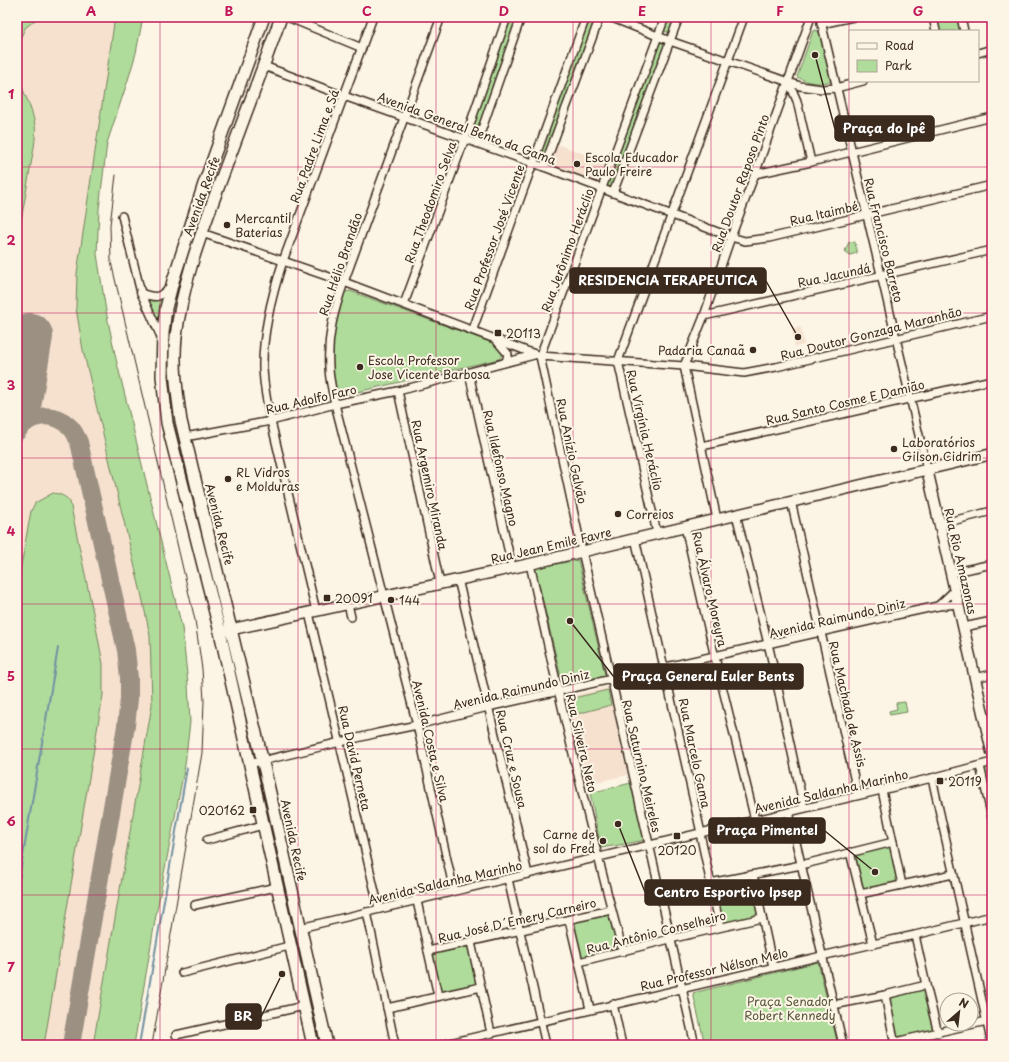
<svg xmlns="http://www.w3.org/2000/svg" width="1009" height="1062" font-family="'Playpen Sans',sans-serif">
	<style>
		.built { fill: #f6e1cf }
		.green { fill: #afdc9b; stroke: #75835c }
		.lines { fill: none; stroke-linecap: round; stroke-linejoin: round }
		.stream { stroke: #7391a2; stroke-width: 2 }
		.taxiway { stroke: #9c9082; stroke-width: 18 }
		.runway { stroke: #9c9082; stroke-width: 46 }
		.street-casing { stroke: #3b2a1e; stroke-width: 10 }
		.secondary-casing { stroke: #3b2a1e; stroke-width: 13 }
		.primary-casing { stroke: #3b2a1e; stroke-width: 14 }
		.street { stroke: #fcf5e5; stroke-width: 7 }
		.secondary { stroke: #fcf5e5; stroke-width: 10 }
		.primary { stroke: #fcf5e5; stroke-width: 11 }
		.tram { stroke: #3b2a1e; stroke-width: 1 }
		.grid { fill: none; stroke: #c2185b; stroke-width: 1; stroke-opacity: 0.55 }
		.poi-dot { fill: #3b2a1e; stroke: #fcf5e5; stroke-width: 1.5 }
		.labels { text-anchor: middle; dominant-baseline: central; stroke-width: 4; stroke-linejoin: round; paint-order: stroke }
		.street-label { font-size: 12px; fill: #3b2a1e; stroke: #fcf5e5 }
		.poi-label { font-size: 12px; fill: #3b2a1e; stroke: #fcf5e5; text-anchor: start }
		.park-label { font-size: 12px; fill: #58563d; stroke: #fcf5e5 }
		.leader { fill: none; stroke: #3b2a1e; stroke-width: 1.5 }
		.callout-dot { fill: #3b2a1e; stroke: #fcf5e5; stroke-width: 1.5 }
		.callout { fill: #3b2a1e; stroke: #3b2a1e; stroke-width: 1.5 }
		.callout-label { font-size: 13px; text-anchor: middle; font-weight: bold; fill: #fff }
		.neatline { fill: none; stroke: #c2185b; stroke-width: 1.5 }
		.grid-label { font-size: 13px; text-anchor: middle; font-weight: bold; fill: #c2185b }
	</style>
	<rect width="100%" height="100%" fill="#fcf5e5"/>
	<filter id="ink" filterUnits="userSpaceOnUse"><feTurbulence type="fractalNoise" baseFrequency=".025" numOctaves="2"/><feDisplacementMap in="SourceGraphic" scale="8" xChannelSelector="R" yChannelSelector="G"/><feConvolveMatrix kernelMatrix="1 2 1 2 8 2 1 2 1" color-interpolation-filters="sRGB"/></filter>
	<g filter="url(#ink)">
		<g class="built">
			<polygon points="17,17 143,17 129,79 107,144 99,208 97,255 106,311 116,358 182,627 188,684 190,722 185,765 157,907 134,1045 17,1045"/>
			<polygon points="556,144 605,161 598,181 597,182 550,165 549,162"/>
			<polygon points="801,327 804,345 795,347 792,329"/>
			<polygon points="608,687 628,775 587,784 566,697"/>
		</g>
		<g class="green">
			<polygon points="17,17 39,17 25,28 17,46"/>
			<polygon points="115,17 143,17 136,53 128,80 107,143 99,209 97,254 106,311 116,359 182,627 188,684 190,722 185,765 156,915 134,1045 93,1045 152,705 151,667 150,636 142,597 83,350 76,308 77,273"/>
			<polygon points="508,17 520,17 477,140 468,137"/>
			<polygon points="587,17 595,19 543,158 538,156"/>
			<polygon points="665,17 676,17 670,33 661,30"/>
			<polygon points="936,17 959,17 961,31 939,31"/>
			<path d="M 816,30 L 820,33 L 831,81 C 818,85 809,83 797,77 L 813,31 Z"/>
			<polygon points="658,40 666,43 613,191 604,188"/>
			<path d="M 17,73 C 22,90 32,107 35,125 C 36,132 35,140 34,147 L 17,244 Z"/>
			<polygon points="849,242 855,242 857,253 850,255 845,251"/>
			<polygon points="895,275 897,277 893,282 898,296 892,299 885,277"/>
			<path d="M 350,291 L 493,343 L 501,347 C 502,352 503,355 499,359 L 340,396 L 336,394 L 330,369 L 335,317 L 344,292 Z"/>
			<polygon points="167,292 161,333 144,296"/>
			<path d="M 53,493 C 60,494 66,496 70,502 L 96,627 L 103,664 L 103,695 L 44,1045 L 17,1045 L 17,588 L 31,511 L 35,503 Z"/>
			<polygon points="578,560 605,675 563,686 535,568"/>
			<polygon points="608,690 611,705 573,715 569,699"/>
			<polygon points="905,702 907,712 890,715 889,711 897,709 896,703"/>
			<polygon points="992,766 992,806 983,768"/>
			<polygon points="631,783 645,840 625,844 601,848 590,793"/>
			<polygon points="891,845 900,889 861,897 850,854"/>
			<polygon points="751,877 760,917 721,923 712,885"/>
			<polygon points="610,913 619,950 580,959 571,922"/>
			<polygon points="470,945 478,985 440,992 431,953"/>
			<polygon points="818,962 838,1045 705,1045 693,993"/>
			<polygon points="925,988 936,1032 895,1042 885,998"/>
		</g>
		<g class="lines">
			<g class="stream">
				<polyline points="17,891 58,648"/>
				<polyline points="139,1045 187,768"/>
			</g>
			<path class="taxiway" d="M 17,432 C 28,414 53,411 69,426 C 74,430 76,436 79,442 L 126,650 L 129,678 L 129,699 L 126,726 L 71,1045"/>
			<polyline class="runway" points="17,412 30,336"/>
			<defs>
				<g id="street">
					<polyline points="287,17 362,48"/>
					<path d="M 441,17 L 344,282 C 334,311 327,336 329,367 C 329,380 333,392 335,404 L 417,725 L 454,891"/>
					<polyline points="610,17 670,41 800,86 822,89 836,88 863,81"/>
					<polyline points="820,17 927,469"/>
					<polyline points="933,17 936,31"/>
					<polyline points="961,17 964,31"/>
					<polyline points="821,24 853,17"/>
					<polyline points="978,53 992,49"/>
					<polyline points="264,66 344,96 544,167 731,237 745,241 769,238 992,185"/>
					<polyline points="789,82 797,101 811,162"/>
					<polyline points="477,143 521,17"/>
					<polyline points="544,167 600,17"/>
					<polyline points="755,174 811,162 992,117"/>
					<polyline points="613,193 679,17"/>
					<polyline points="122,216 141,293 161,337"/>
					<polyline points="202,233 344,282 540,356 684,366 744,373 776,367 992,316"/>
					<path d="M 141,293 C 157,299 159,298 171,286"/>
					<polyline points="404,304 466,136 507,17"/>
					<polyline points="704,316 992,250"/>
					<polyline points="473,329 586,17"/>
					<polyline points="496,340 508,354 506,362 503,363"/>
					<polyline points="540,356 582,551 695,1045"/>
					<polyline points="540,356 665,17"/>
					<polyline points="469,373 512,567"/>
					<polyline points="398,391 440,583"/>
					<polyline points="185,437 271,421 335,404 398,391 534,355"/>
					<polyline points="702,446 992,380"/>
					<polyline points="791,501 858,795"/>
					<polyline points="736,514 770,652 804,808"/>
					<polyline points="717,519 684,366 704,316 731,237 755,174 811,17"/>
					<polyline points="940,524 992,511"/>
					<polyline points="685,527 713,649 755,820"/>
					<polyline points="657,533 618,361 744,17"/>
					<polyline points="635,538 701,833"/>
					<path d="M 530,564 C 558,693 588,823 623,952"/>
					<polyline points="951,573 992,564"/>
					<polyline points="458,579 528,874"/>
					<polyline points="348,604 351,617"/>
					<polyline points="938,606 955,590"/>
					<path d="M 316,611 L 271,421 C 267,404 264,386 263,369 C 262,333 272,295 283,261 L 373,17"/>
					<polyline points="309,613 379,909"/>
					<polyline points="964,627 992,621"/>
					<polyline points="975,678 992,674"/>
					<polyline points="249,764 378,733 417,725 488,707 887,617 938,606 958,604"/>
					<polyline points="980,766 992,818"/>
					<polyline points="932,778 992,1045"/>
					<polyline points="882,790 902,885"/>
					<polyline points="789,812 843,1045"/>
					<polyline points="700,833 720,927"/>
					<polyline points="207,840 263,825"/>
					<polyline points="850,852 873,944"/>
					<polyline points="753,875 773,967"/>
					<polyline points="508,879 546,1045"/>
					<polyline points="710,883 801,865 893,842"/>
					<polyline points="415,892 438,996"/>
					<polyline points="860,894 953,874"/>
					<polyline points="195,905 276,887"/>
					<polyline points="367,912 395,1045"/>
					<polyline points="569,920 590,1009"/>
					<polyline points="300,928 932,778 992,762"/>
					<polyline points="915,935 926,985 938,1033"/>
					<polyline points="471,942 491,1033"/>
					<polyline points="428,951 611,910"/>
					<polyline points="579,962 670,939 762,918"/>
					<polyline points="182,973 289,946"/>
					<polyline points="885,995 895,1045"/>
					<polyline points="613,1004 622,1045"/>
					<polyline points="833,1005 885,995 926,985"/>
					<polyline points="387,1008 481,987"/>
					<polyline points="176,1035 304,1006"/>
					<polyline points="895,1042 987,1021"/>
					<polyline points="441,1045 873,944 915,935 992,916"/>
				</g>
				<g id="secondary">
					<polyline points="927,469 992,752"/>
					<polyline points="224,631 530,564 992,454"/>
				</g>
				<g id="primary">
					<polyline points="264,17 204,184 173,281 166,308 163,333 162,376 167,423 220,632 313,1045"/>
					<path d="M 281,17 C 261,74 239,131 218,188 C 200,237 182,285 176,337 C 173,365 177,394 181,421 L 265,771 L 327,1045"/>
				</g>
			</defs>
			<use href="#street" class="street-casing"/>
			<use href="#secondary" class="secondary-casing"/>
			<use href="#primary" class="primary-casing"/>
			<use href="#street" class="street"/>
			<use href="#secondary" class="secondary"/>
			<use href="#primary" class="primary"/>
			<polyline class="tram" points="116,175 110,225 111,262 195,620 202,669 204,701 202,753 152,1045"/>
		</g>
	</g>
	<path class="grid" d="M 160,17 L 160,1045M 298,17 L 298,1045M 436,17 L 436,1045M 573,17 L 573,1045M 711,17 L 711,1045M 849,17 L 849,1045M 17,167 L 992,167M 17,313 L 992,313M 17,458 L 992,458M 17,604 L 992,604M 17,749 L 992,749M 17,895 L 992,895"/>
	<g class="poi-dot">
		<circle cx="577" cy="164" r="4"/>
		<circle cx="227" cy="225" r="4"/>
		<rect x="494" y="329" width="8" height="8" rx="2"/>
		<circle cx="753" cy="350" r="4"/>
		<circle cx="360" cy="367" r="4"/>
		<circle cx="894" cy="449" r="4"/>
		<circle cx="228" cy="479" r="4"/>
		<circle cx="618" cy="514" r="4"/>
		<rect x="323" y="594" width="8" height="8" rx="2"/>
		<circle cx="391" cy="600" r="4"/>
		<rect x="936" y="777" width="8" height="8" rx="2"/>
		<rect x="249" y="806" width="8" height="8" rx="2"/>
		<rect x="673" y="832" width="8" height="8" rx="2"/>
		<circle cx="603" cy="841" r="4"/>
	</g>
	<g class="labels">
		<g class="street-label">
			<text transform="translate(467 128) rotate(20)">Avenida General Bento da Gama</text>
			<text transform="translate(314 146) rotate(-70)">Rua Padre Lima e Sá</text>
			<text transform="translate(740 183) rotate(-70)">Rua Doutor Raposo Pinto</text>
			<text transform="translate(201 196) rotate(-70)">Avenida Recife</text>
			<text transform="translate(430 202) rotate(-70)">Rua Theodomiro Selva</text>
			<text transform="translate(824 213) rotate(-13)">Rua Itaimbé</text>
			<text transform="translate(494 237) rotate(-70)">Rua Professor José Vicente</text>
			<text transform="translate(884 240) rotate(76)">Rua Francisco Barreto</text>
			<text transform="translate(567 250) rotate(-70)">Rua Jerônimo Heráclio</text>
			<text transform="translate(340 264) rotate(-71)">Rua Hélio Brandão</text>
			<text transform="translate(834 275) rotate(-12)">Rua Jacundá</text>
			<text transform="translate(871 333) rotate(-14)">Rua Doutor Gonzaga Maranhão</text>
			<text transform="translate(311 399) rotate(-13)">Rua Adolfo Faro</text>
			<text transform="translate(845 402) rotate(-13)">Rua Santo Cosme E Damião</text>
			<text transform="translate(645 430) rotate(77)">Rua Virgínia Heráclio</text>
			<text transform="translate(572 451) rotate(78)">Rua Anízio Galvão</text>
			<text transform="translate(501 468) rotate(77)">Rua Ildefonso Magno</text>
			<text transform="translate(430 485) rotate(78)">Rua Argemiro Miranda</text>
			<text transform="translate(220 524) rotate(76)">Avenida Recife</text>
			<text transform="translate(551 545) rotate(-13)">Rua Jean Emile Favre</text>
			<text transform="translate(961 561) rotate(77)">Rua Rio Amazonas</text>
			<text transform="translate(710 589) rotate(77)">Rua Álvaro Moreyra</text>
			<text transform="translate(837 618) rotate(-13)">Avenida Raimundo Diniz</text>
			<text transform="translate(521 689) rotate(-13)">Avenida Raimundo Diniz</text>
			<text transform="translate(848 704) rotate(77)">Rua Machado de Assis</text>
			<text transform="translate(431 741) rotate(77)">Avenida Costa e Silva</text>
			<text transform="translate(582 743) rotate(77)">Rua Silveira Neto</text>
			<text transform="translate(695 753) rotate(78)">Rua Marcelo Gama</text>
			<text transform="translate(355 758) rotate(77)">Rua David Perneta</text>
			<text transform="translate(512 759) rotate(77)">Rua Cruz e Sousa</text>
			<text transform="translate(642 766) rotate(77)">Rua Saturnino Meireles</text>
			<text transform="translate(831 791) rotate(-13)">Avenida Saldanha Marinho</text>
			<text transform="translate(294 840) rotate(78)">Avenida Recife</text>
			<text transform="translate(445 882) rotate(-13)">Avenida Saldanha Marinho</text>
			<text transform="translate(517 920) rotate(-13)">Rua José D´Emery Carneiro</text>
			<text transform="translate(656 932) rotate(-14)">Rua Antônio Conselheiro</text>
			<text transform="translate(714 969) rotate(-13)">Rua Professor Nélson Melo</text>
		</g>
		<g class="poi-label">
			<text x="585" y="157">Escola Educador<tspan x="585" dy="14">Paulo Freire</tspan></text>
			<text x="235" y="218">Mercantil<tspan x="235" dy="14">Baterias</tspan></text>
			<text x="506" y="333">20113</text>
			<text x="745" y="350" text-anchor="end">Padaria Canaã</text>
			<text x="368" y="360">Escola Professor<tspan x="368" dy="14">Jose Vicente Barbosa</tspan></text>
			<text x="902" y="442">Laboratórios<tspan x="902" dy="14">Gilson Cidrim</tspan></text>
			<text x="236" y="472">RL Vidros<tspan x="236" dy="14">e Molduras</tspan></text>
			<text x="626" y="514">Correios</text>
			<text x="335" y="598">20091</text>
			<text x="399" y="600">144</text>
			<text x="948" y="781">20119</text>
			<text x="245" y="810" text-anchor="end">020162</text>
			<text x="595" y="834" text-anchor="end">Carne de<tspan x="595" dy="14">sol do Fred</tspan></text>
			<text x="677" y="850" text-anchor="middle">20120</text>
		</g>
		<g class="park-label">
			<text x="790" y="1001">Praça Senador<tspan x="790" dy="14">Robert Kennedy</tspan></text>
		</g>
	</g>
	<path class="leader" d="M815 55L835 129M798 337L766 281M570 621L614 677M875 872L825 831M618 824L645 892M282 974L261 1017"/>
	<g class="callout-dot">
		<circle cx="815" cy="55" r="4"/>
		<circle cx="798" cy="337" r="4"/>
		<circle cx="570" cy="621" r="4"/>
		<circle cx="875" cy="872" r="4"/>
		<circle cx="618" cy="824" r="4"/>
		<circle cx="282" cy="974" r="4"/>
	</g>
	<g class="callout">
		<rect x="835" y="116" width="99" height="25" rx="4"/>
		<rect x="570" y="268" width="196" height="25" rx="4"/>
		<rect x="614" y="664" width="189" height="25" rx="4"/>
		<rect x="709" y="818" width="116" height="25" rx="4"/>
		<rect x="645" y="880" width="165" height="25" rx="4"/>
		<rect x="226" y="1004" width="35" height="25" rx="4"/>
	</g>
	<g class="callout-label">
		<text x="884" y="133">Praça do Ipê</text>
		<text x="668" y="285">RESIDENCIA TERAPEUTICA</text>
		<text x="708" y="681">Praça General Euler Bents</text>
		<text x="767" y="835">Praça Pimentel</text>
		<text x="728" y="897">Centro Esportivo Ipsep</text>
		<text x="243" y="1021">BR</text>
	</g>
	<rect width="1009" height="1062" fill="none" stroke="#fcf5e5" stroke-width="44"/>
	<rect x="849" y="30" width="130" height="52" fill="#fcf5e5" stroke="#afa495"/>
	<rect x="857" y="43" width="20" height="6" fill="#fcf5e5" stroke="#afa495"/>
	<text x="885" y="50" font-size="12" fill="#3b2a1e">Road</text>
	<rect x="857" y="60" width="20" height="12" fill="#afdc9b" stroke="#afa495"/>
	<text x="885" y="70" font-size="12" fill="#3b2a1e">Park</text>
	<g transform="translate(959 1012) rotate(28)"><circle r="19" fill="#fcf5e5" stroke="#afa495"/>
	<path d="M0-3L7 15L0 10L-7 15Z" fill="#3b2a1e"/>
	<text y="-6" font-size="11" font-weight="bold" text-anchor="middle" fill="#3b2a1e">N</text>
	</g>
	<rect x="22" y="22" width="965" height="1018" class="neatline"/>
	<g class="grid-label">
		<text x="91" y="16">A</text>
		<text x="229" y="16">B</text>
		<text x="367" y="16">C</text>
		<text x="504" y="16">D</text>
		<text x="642" y="16">E</text>
		<text x="780" y="16">F</text>
		<text x="918" y="16">G</text>
		<text x="11" y="99">1</text>
		<text x="11" y="245">2</text>
		<text x="11" y="390">3</text>
		<text x="11" y="536">4</text>
		<text x="11" y="681">5</text>
		<text x="11" y="826">6</text>
		<text x="11" y="972">7</text>
	</g>
</svg>
